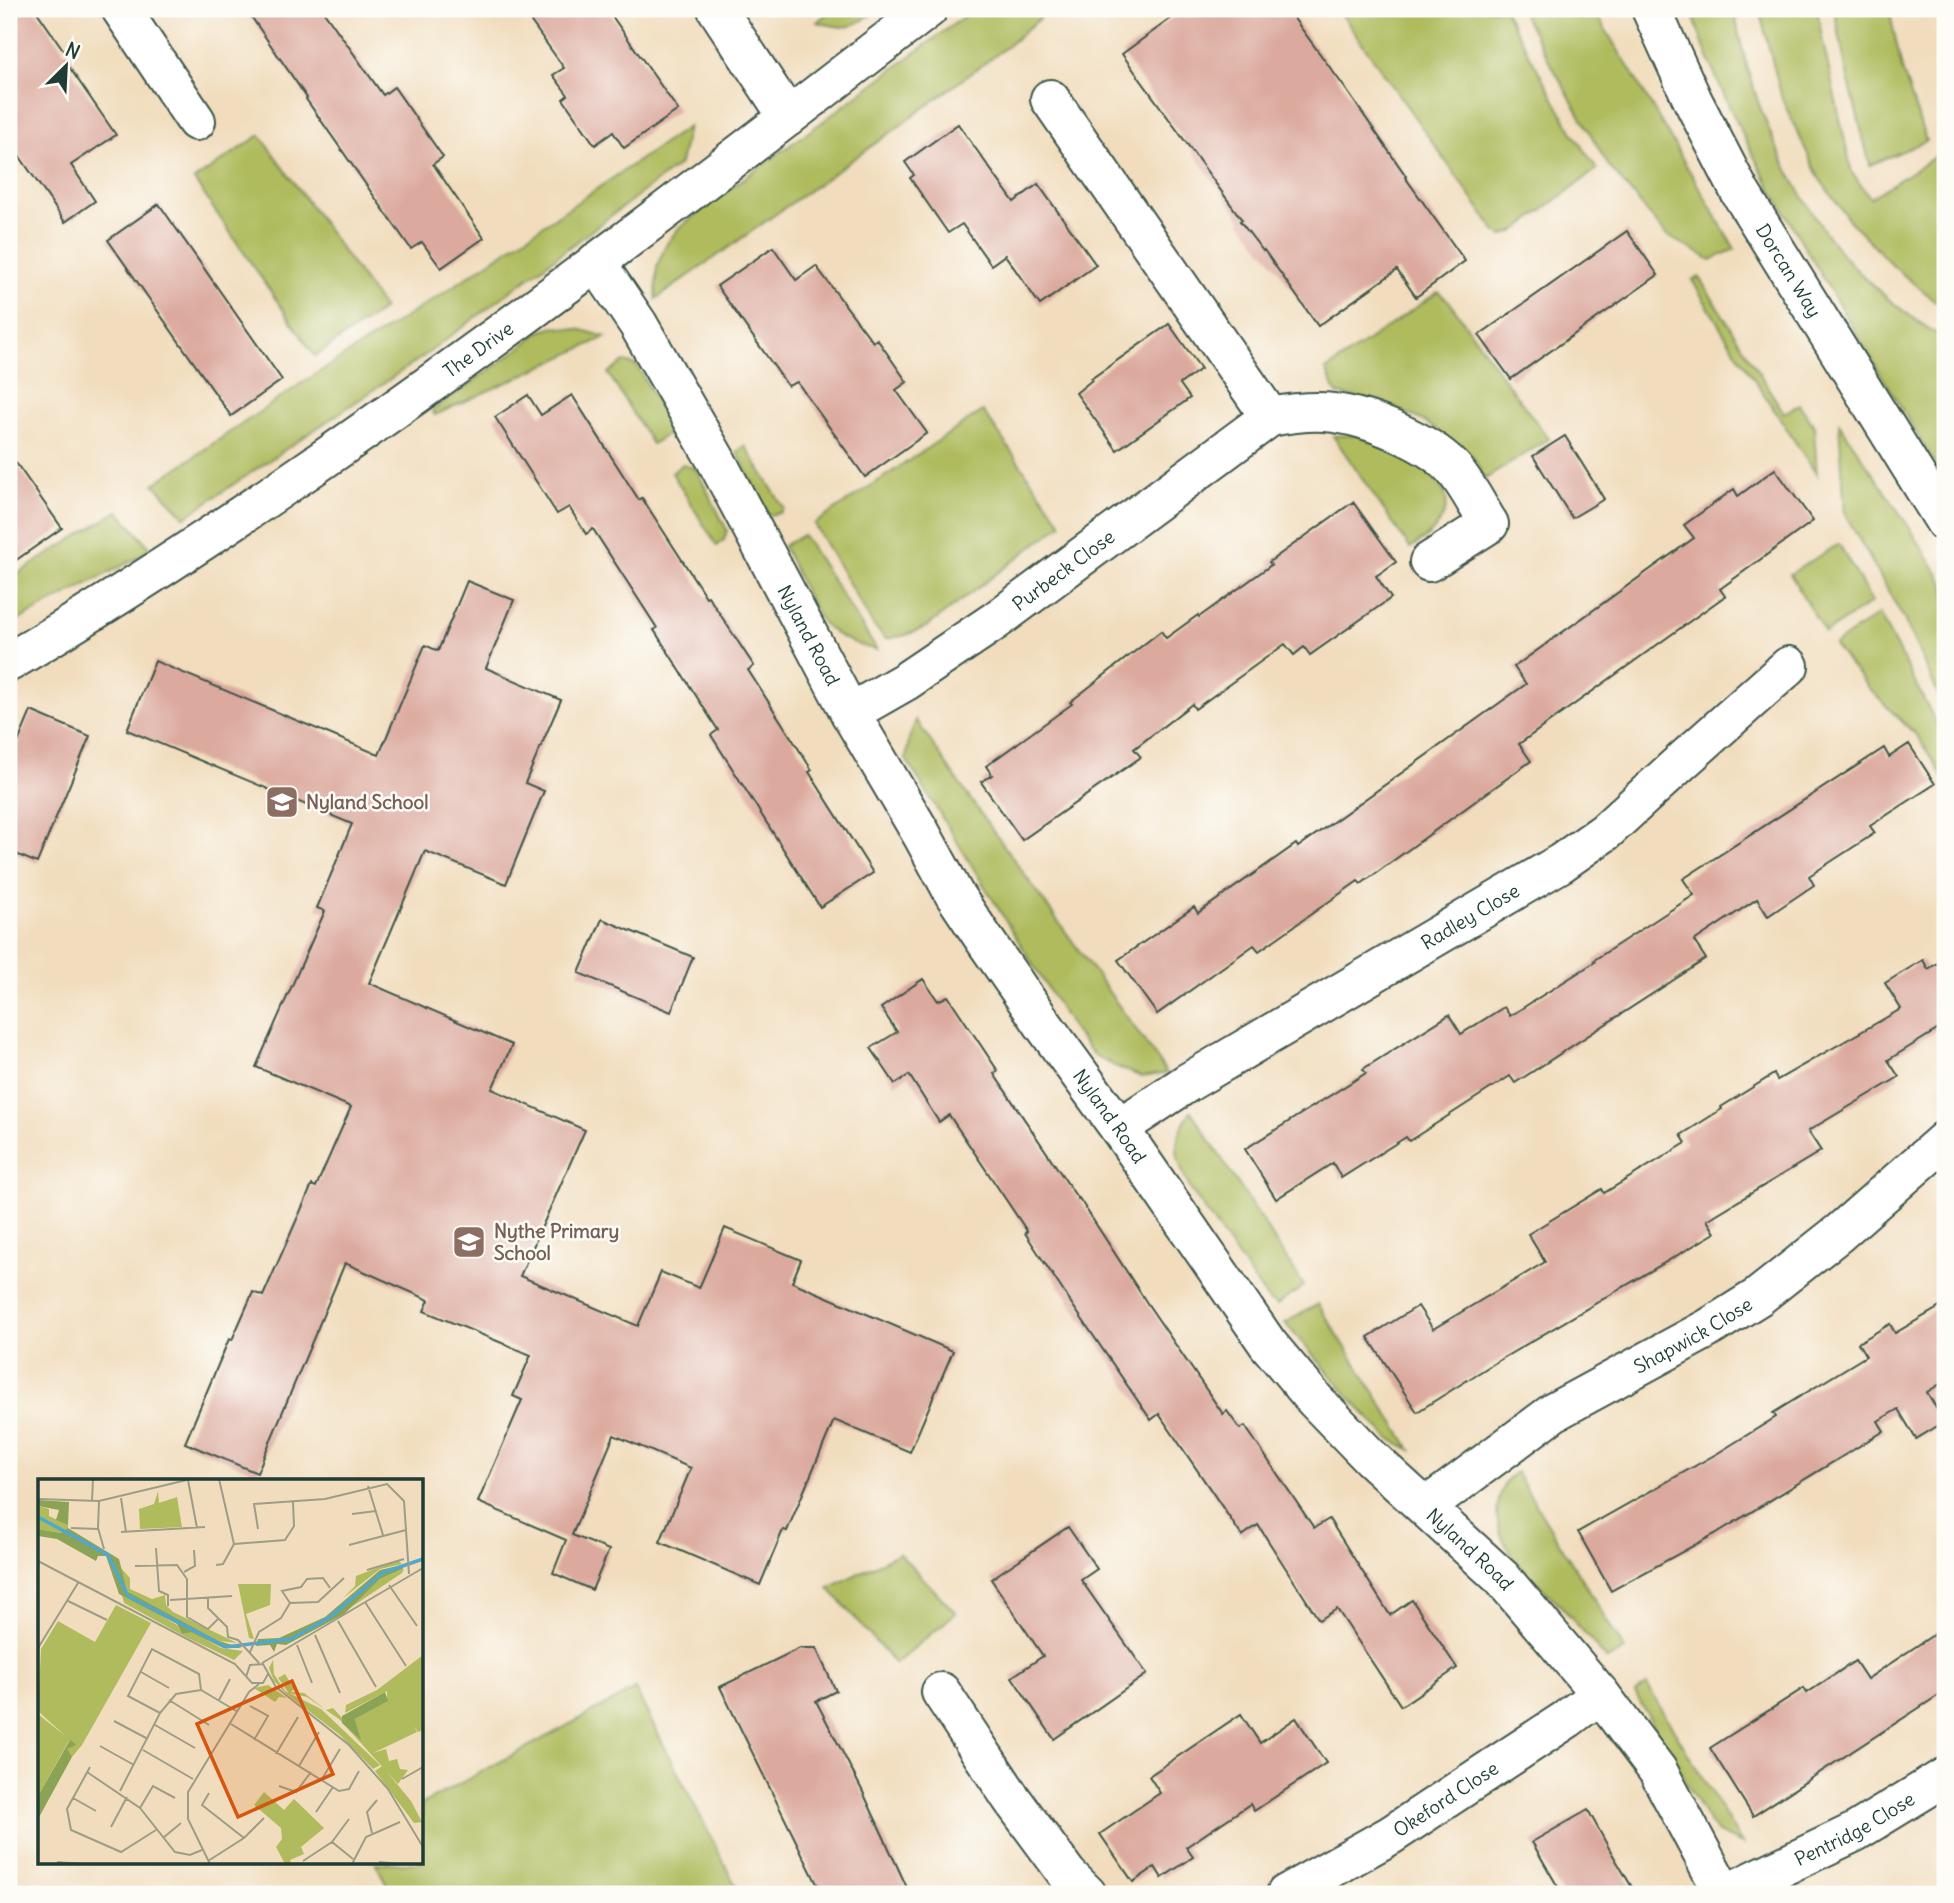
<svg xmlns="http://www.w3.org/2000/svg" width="1954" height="1903" font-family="Delius,sans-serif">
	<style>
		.green { fill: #afbb5d; stroke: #677c48; stroke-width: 2 }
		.building { fill: #dba99d }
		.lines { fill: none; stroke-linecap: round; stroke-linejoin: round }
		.minor-casing { stroke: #3e5549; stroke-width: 42 }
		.secondary-casing { stroke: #3e5549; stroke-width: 42 }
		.minor { stroke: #fff; stroke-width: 38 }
		.secondary { stroke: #fff; stroke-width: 38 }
		.labels { text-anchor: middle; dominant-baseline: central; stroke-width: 5; stroke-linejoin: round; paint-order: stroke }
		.street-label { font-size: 19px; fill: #1f3d34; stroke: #fdfcf7 }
		.education-label { font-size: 19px; font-weight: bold; fill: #785e54; stroke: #fdfcf7; text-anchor: start }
		.inset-river { fill: none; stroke: #51a7cd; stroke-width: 3.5 }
		.inset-road { fill: none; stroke: #9d9d86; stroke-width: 2 }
		.view { fill: #d45610; fill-opacity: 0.15; stroke: #d45610; stroke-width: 3.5 }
		.inset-edge { fill: none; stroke: #1f3d34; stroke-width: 3.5 }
	</style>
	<rect width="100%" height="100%" fill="#fdfcf7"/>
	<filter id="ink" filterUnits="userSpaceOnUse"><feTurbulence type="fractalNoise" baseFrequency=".0143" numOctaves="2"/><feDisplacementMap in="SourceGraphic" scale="14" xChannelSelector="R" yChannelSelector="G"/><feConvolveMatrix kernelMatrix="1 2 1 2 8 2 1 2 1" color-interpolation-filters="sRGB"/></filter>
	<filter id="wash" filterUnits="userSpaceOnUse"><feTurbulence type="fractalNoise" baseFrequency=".00686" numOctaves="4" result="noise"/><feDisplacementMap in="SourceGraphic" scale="28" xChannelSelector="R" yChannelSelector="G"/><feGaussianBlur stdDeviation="1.57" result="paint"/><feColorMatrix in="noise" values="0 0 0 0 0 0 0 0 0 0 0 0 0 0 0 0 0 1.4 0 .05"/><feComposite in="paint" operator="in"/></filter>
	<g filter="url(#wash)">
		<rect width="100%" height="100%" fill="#f1ddbd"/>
		<g class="green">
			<path d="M 832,9 L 878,9 C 852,28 850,31 817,22 Z"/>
			<polygon points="974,9 1050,9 1009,45 890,133 656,299 657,266 666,245 678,229 729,189 814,128"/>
			<polygon points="1338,9 1504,9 1573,133 1597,169 1514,232 1502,236 1496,232"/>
			<polygon points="1520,9 1593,9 1637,81 1735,249 1711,260 1666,235 1608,165"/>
			<path d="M 1691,9 L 1734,9 C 1746,80 1771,146 1809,207 C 1819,223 1830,241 1843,255 C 1872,288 1907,316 1945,339 L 1945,480 C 1902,409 1858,338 1816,266 C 1768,185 1719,99 1691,9 Z"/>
			<polygon points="1759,9 1817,9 1822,38 1852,173 1870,198 1935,157 1945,175 1945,309 1894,267 1850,221 1819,178 1782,99"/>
			<polygon points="1834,9 1889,9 1902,69 1926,141 1870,165 1847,74"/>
			<polygon points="688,127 680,164 424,356 185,517 154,484 299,385 448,290"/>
			<polygon points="260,135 384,309 315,356 194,180"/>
			<polygon points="1699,277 1784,413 1799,404 1814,426 1817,475 1725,335 1692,280"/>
			<polygon points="1438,292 1449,301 1509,386 1549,439 1485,479 1474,458 1424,421 1379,401 1337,394 1326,370"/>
			<polygon points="555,327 582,330 606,337 435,415 432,411 521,347 539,332"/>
			<polygon points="624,362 637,365 670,426 666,435 652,444 608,373"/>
			<polygon points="983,411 1062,524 926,627 906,635 886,639 873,625 814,524"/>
			<polygon points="1839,423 1913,533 1945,585 1945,709 1904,619 1845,514"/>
			<path d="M 1359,435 C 1385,447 1461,475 1444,514 C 1437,530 1425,540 1410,548 L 1333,436 Z"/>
			<polygon points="745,446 784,508 780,513 767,515 737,452"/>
			<polygon points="683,464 696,469 727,530 724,540 717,546 672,473"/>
			<polygon points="118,511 152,550 26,616 9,626 9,579"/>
			<path d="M 803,535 L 877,650 C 856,645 832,637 820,619 C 806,598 795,568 783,546 Z"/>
			<polygon points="1839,544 1872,602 1825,633 1790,574"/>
			<polygon points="1879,614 1945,740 1945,780 1918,737 1871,691 1834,645"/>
			<polygon points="916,720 966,793 1167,1073 1142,1077 1119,1068 1095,1056 1074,1031 906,759 909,739"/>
			<path d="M 1191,1111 L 1304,1286 L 1277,1305 L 1268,1300 L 1191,1190 C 1174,1157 1171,1142 1191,1111 Z"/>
			<polygon points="1318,1304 1411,1450 1388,1438 1362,1411 1285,1323"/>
			<path d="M 1516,1472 L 1625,1650 L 1607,1660 C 1593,1642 1577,1624 1561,1606 C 1533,1577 1487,1545 1499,1499 C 1502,1487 1506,1479 1516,1472 Z"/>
			<polygon points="899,1553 956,1613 895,1664 829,1588"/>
			<polygon points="1647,1685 1742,1844 1718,1833 1709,1823 1635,1693"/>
			<polygon points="635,1689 740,1894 391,1894 376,1863 422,1863 422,1804"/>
		</g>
		<g id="blocks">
			<g class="building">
				<polygon points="9,9 35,9 69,58 65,61 116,135 71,165 95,201 65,222 9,141"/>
				<polygon points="246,9 322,9 383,95 394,87 443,157 433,164 484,238 441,268 422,242 411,249 306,99 307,98"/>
				<polygon points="522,9 607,9 678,110 624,148 613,132 595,145 563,99 568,95 553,75 564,68"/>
				<polygon points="1184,9 1287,9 1345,88 1406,176 1405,177 1465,261 1416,297 1397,270 1318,326 1264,250 1263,251 1240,221 1242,220 1122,54"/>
				<polygon points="958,124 1014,202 1038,184 1096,265 1040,305 1005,255 991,265 962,224 948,233 910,178 914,175 905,162"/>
				<polygon points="159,204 282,380 231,416 108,240"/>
				<polygon points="1627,231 1658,275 1511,379 1479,335"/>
				<polygon points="773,247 796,280 816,266 873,342 877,339 907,382 896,390 927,433 865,477 797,382 788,386 717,286"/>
				<polygon points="1169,324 1201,369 1180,384 1190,398 1117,450 1076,393 1092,380 1091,379"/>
				<polygon points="528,395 541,415 572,395 639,500 642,498 706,597 708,596 754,666 748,670 812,770 809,772 873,873 820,907 711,735 718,730 654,630 657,628 593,529 586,534 569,507 557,514 495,417"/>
				<polygon points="1565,436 1604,499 1572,518 1533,456"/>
				<polygon points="9,453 62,528 9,565"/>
				<polygon points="1775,469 1813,521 1720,589 1725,596 1519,744 1531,761 1361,884 1358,881 1259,951 1254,945 1157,1014 1118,960 1194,907 1198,913 1296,844 1298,847 1526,684 1514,667 1694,538 1684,525 1734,489 1738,496"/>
				<polygon points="1353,502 1396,562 1376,576 1391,598 1310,655 1304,647 1294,655 1285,644 1195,709 1192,704 1134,749 1141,757 1022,840 981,782 992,775 986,766 1072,704 1070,702 1161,631 1166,638 1198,615 1199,617 1271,565 1269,562"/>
				<polygon points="467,581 514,600 486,668 561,700 525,783 544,791 506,884 425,851 369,983 512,1045 492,1089 585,1130 520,1276 638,1326 661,1272 699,1288 725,1228 801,1260 792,1282 953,1351 910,1452 834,1420 787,1531 783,1530 760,1585 660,1542 691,1468 614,1435 572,1535 609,1550 592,1590 553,1573 566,1540 478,1502 522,1400 513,1396 531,1355 424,1311 429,1300 345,1263 257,1473 185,1443 229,1339 232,1340 253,1292 263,1296 312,1185 316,1187 351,1107 256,1067 325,911 317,908 352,824 127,730 155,661 379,755 425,645 438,651"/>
				<polygon points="31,711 90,736 37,863 9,851 9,764"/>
				<polygon points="1909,744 1935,784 1870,826 1875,833 1809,876 1814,885 1768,916 1757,899 1694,941 1706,959 1515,1083 1510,1076 1409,1141 1406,1137 1341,1178 1333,1163 1276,1199 1245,1149 1366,1073 1363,1069 1449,1015 1461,1034 1504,1007 1510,1016 1595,962 1594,960 1694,895 1683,879 1884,748 1889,757"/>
				<polygon points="602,919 693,957 671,1012 579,973"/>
				<polygon points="1945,959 1945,1025 1888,1060 1899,1077 1808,1131 1821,1151 1707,1220 1715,1233 1493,1364 1417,1412 1368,1337 1418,1306 1433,1329 1545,1262 1528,1234 1602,1189 1604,1193 1686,1143 1681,1135 1722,1109 1721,1107 1774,1074 1777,1080 1901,1009 1885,983 1923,960 1928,969"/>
				<polygon points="923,979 938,1001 948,996 998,1071 994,1074 1078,1199 1079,1198 1147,1303 1223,1414 1227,1411 1240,1429 1245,1426 1314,1528 1329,1519 1390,1615 1412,1600 1457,1668 1401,1706 1337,1609 1319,1620 1258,1525 1242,1536 1159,1414 1151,1420 1069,1300 1025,1233 1027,1231 949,1115 939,1122 909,1075 895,1084 871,1048 897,1032 881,1008"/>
				<polygon points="1945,1304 1945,1381 1927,1392 1944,1422 1916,1439 1898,1409 1878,1421 1884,1431 1715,1534 1611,1591 1578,1532 1718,1453 1776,1417 1773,1413 1866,1356 1858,1343 1890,1324 1895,1333"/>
				<polygon points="1068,1527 1097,1569 1081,1580 1147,1674 1054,1739 1012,1677 1043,1656 991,1579"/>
				<polygon points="1945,1627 1945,1691 1753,1816 1710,1748 1804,1688 1807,1693 1855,1661 1867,1679"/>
				<polygon points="800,1648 816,1648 836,1691 816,1701 862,1790 910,1894 822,1894 720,1687"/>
				<polygon points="1241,1714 1260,1743 1296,1718 1326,1763 1254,1811 1250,1804 1186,1847 1193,1857 1162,1878 1155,1867 1133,1882 1100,1834 1160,1793 1149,1776"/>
				<polygon points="1588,1810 1610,1850 1636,1894 1562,1894 1532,1842"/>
			</g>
		</g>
	</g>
	<g filter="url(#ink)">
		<use href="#blocks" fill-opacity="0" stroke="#3e5549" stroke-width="2"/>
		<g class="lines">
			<defs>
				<g id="minor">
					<polyline points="121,9 196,121"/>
					<polyline points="717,9 788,117"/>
					<path id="s1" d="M 596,262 L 638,324 L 716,460 L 850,713 L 922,835 L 954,894 L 984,939 L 1043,1024 L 1119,1128 L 1268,1344 L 1315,1400 L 1371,1458 L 1502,1578 L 1600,1694 L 1658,1771 L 1724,1894"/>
					<path d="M 1270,417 C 1291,413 1313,410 1334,413 C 1368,417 1427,441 1451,466 C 1464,479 1478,507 1489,524 L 1429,562"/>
					<path id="s2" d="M 9,662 C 104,607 195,547 286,485 C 506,335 717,172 928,9"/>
					<path id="s3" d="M 850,713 L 906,681 L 995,621 L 1270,417 L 1050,99"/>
					<path id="s4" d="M 1119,1128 L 1187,1083 L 1561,863 L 1605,832 L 1679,764 L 1789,666"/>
					<path id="s5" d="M 1426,1507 L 1554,1412 L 1707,1329 L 1758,1297 L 1839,1233 L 1945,1140"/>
					<polyline points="941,1692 1011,1798 1067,1874 1087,1894"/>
					<path id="s6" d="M 1286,1894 L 1391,1835 L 1567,1719 L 1600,1694"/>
					<path id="s7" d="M 1725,1894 L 1855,1832 L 1945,1777"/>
				</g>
				<g id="secondary">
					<path id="s8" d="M 1651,9 L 1693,101 L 1740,192 L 1945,522"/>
				</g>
			</defs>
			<use href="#minor" class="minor-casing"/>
			<use href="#secondary" class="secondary-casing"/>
			<use href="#minor" class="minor"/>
			<use href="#secondary" class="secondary"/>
		</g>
	</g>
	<defs>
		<symbol id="school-square" viewBox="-11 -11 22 22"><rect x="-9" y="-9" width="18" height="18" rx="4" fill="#8d6e63" stroke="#fdfcf7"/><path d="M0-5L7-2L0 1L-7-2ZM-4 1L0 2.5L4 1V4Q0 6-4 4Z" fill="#fff"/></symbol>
	</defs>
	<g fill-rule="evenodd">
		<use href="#school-square" x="263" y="783" width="38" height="38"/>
		<use href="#school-square" x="450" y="1223" width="38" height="38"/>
	</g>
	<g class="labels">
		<g class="street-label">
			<text stroke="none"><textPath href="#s8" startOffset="296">Dorcan Way</textPath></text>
			<text stroke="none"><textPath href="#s2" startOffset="564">The Drive</textPath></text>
			<text stroke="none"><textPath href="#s3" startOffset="257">Purbeck Close</textPath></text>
			<text stroke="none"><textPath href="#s1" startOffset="430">Nyland Road</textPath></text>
			<text stroke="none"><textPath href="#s4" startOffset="410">Radley Close</textPath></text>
			<text stroke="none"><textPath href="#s1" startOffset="998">Nyland Road</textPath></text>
			<text stroke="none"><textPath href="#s5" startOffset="318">Shapwick Close</textPath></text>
			<text stroke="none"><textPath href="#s1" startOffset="1564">Nyland Road</textPath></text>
			<text stroke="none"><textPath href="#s6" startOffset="186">Okeford Close</textPath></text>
			<text stroke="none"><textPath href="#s7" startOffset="145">Pentridge Close</textPath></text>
		</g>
		<g class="education-label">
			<text x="306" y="802">Nyland School</text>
			<text x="494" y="1231">Nythe Primary<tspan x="494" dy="22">School</tspan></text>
		</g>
	</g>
	<g transform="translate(38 1479)">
		<rect width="385" height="385" fill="#f1ddbd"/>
		<path d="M 120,12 L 121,24 L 139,18 L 144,48 L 102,50 L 101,30 L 116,25 ZM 0,27 L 11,30 L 11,37 L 30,46 L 30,50 L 23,54 L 0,50 ZM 360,81 L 364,85 L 342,90 L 304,120 L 317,107 L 318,97 ZM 82,88 L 92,99 L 92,110 L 114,120 L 127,116 L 128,126 L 135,133 L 199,164 L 181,162 L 89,112 ZM 366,90 L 364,94 L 306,133 L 342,100 ZM 200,105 L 233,105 L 232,126 L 208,135 L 216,160 L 211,159 ZM 83,113 L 139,146 L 144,155 L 153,152 L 183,169 L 205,172 L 196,181 L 148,158 L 86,124 ZM 78,126 L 113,144 L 44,266 L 34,278 L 28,274 L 32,260 L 0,317 L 0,235 L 31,260 L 0,232 L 3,170 L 20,142 L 57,163 ZM 385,176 L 385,251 L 380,253 L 376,247 L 379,253 L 335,274 L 348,270 L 351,282 L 359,280 L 362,290 L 370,291 L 360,305 L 301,240 L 269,218 L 251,214 L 240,199 L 247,195 L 256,210 L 253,213 L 266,214 L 288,231 L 295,229 L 322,259 L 317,240 L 349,222 L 349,212 L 307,234 L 308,226 L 339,211 ZM 235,181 L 236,195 L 247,212 L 283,230 L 342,286 L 335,290 L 302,256 L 250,216 L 236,202 L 231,189 ZM 230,206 L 249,219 L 241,218 L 237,223 L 216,209 ZM 344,287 L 373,322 L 384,343 L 376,344 L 337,292 ZM 226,313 L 246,331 L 256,320 L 286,349 L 263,368 L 266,375 L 252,381 L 253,385 L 247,385 L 238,368 L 244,360 L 243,349 L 216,326 Z" fill="#afbb5d"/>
		<path d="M 0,21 L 31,23 L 30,46 L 18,41 L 21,31 L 0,27 ZM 30,49 L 81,80 L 89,112 L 181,162 L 204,169 L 185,169 L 153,153 L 144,155 L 139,145 L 81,115 L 68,77 L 60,77 L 58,82 L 19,60 L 0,57 L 0,50 L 23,54 ZM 364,86 L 365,90 L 342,100 L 306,135 L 248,166 L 239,165 L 236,173 L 232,166 L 218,167 L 220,160 L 241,159 L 287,138 L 342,91 ZM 347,213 L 350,222 L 317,240 L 323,261 L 304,244 L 304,237 ZM 0,232 L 38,266 L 29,270 L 34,278 L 0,340 L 0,317 L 32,261 Z" fill="#8ba354"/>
		<path class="inset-river" d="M 0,38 L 70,76 L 90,117 L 188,168 L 253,160 L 292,138 L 344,94 L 385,80"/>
		<path class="inset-road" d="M 181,0 L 196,65M 150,1 L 159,49M 330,7 L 345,56M 83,19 L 88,53M 0,20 L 61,22 L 153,0M 54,22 L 55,0M 61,22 L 60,49 L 66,70M 314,35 L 338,32M 33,49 L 60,50M 220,50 L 216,25 L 287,20 L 349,5 L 366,22 L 371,95M 83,53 L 167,48M 196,65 L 247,61 L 256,47 L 255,23M 311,66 L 368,51M 118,69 L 121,112 L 130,116 L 130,127M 0,82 L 197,185 L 214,204 L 225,204 L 230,195M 178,86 L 185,85 L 196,65M 97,87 L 139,86 L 149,100 L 149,138 L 170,150 L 180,140M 329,91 L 366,80M 146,93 L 157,87 L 156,71M 351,106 L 379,147M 170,119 L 170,129 L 189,148 L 190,158 L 200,161 L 221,184M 132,121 L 194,117M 30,122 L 69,141M 327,123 L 368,187M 252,124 L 244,112 L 263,108 L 269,100 L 285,99 L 292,109M 300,142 L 338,208M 277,156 L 302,214M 259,166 L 274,204M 0,169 L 40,104M 212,173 L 221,153 L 243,139 L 252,124 L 280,123 L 306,99M 224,184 L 385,89M 103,193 L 131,209M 208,198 L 212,186 L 225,185 L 238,208 L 311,266 L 350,310 L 385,368M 131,221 L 171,246M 181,221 L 192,200M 212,227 L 230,237 L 216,261M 122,234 L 90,217 L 114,170 L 161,195 L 163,211M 76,242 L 110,260M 193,245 L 301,312 L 311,310 L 321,292M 117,246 L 157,269M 62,267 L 96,286M 105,271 L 155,300M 238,275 L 260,238M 261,287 L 281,253M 52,288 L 29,330 L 33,351 L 83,373 L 118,351M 49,293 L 102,329 L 137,373 L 152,376 L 164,371M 284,300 L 302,270M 364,300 L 385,288M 241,307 L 258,313 L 273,293M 82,312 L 122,234 L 138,215 L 163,211 L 200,233M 171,314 L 164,326 L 206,359M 35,319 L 58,332M 102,329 L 115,307 L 137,319M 278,333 L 295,308M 73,348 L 89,318M 334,354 L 329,333 L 339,321M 125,359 L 143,344M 294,363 L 311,340M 170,382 L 206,359 L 226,339M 265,382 L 294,363 L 315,380M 19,383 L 43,385M 341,383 L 362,385M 172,385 L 150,340 L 150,313 L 211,213 L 221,205M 314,385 L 328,358 L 362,343"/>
		<path class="view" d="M 254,202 L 295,295 L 200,338 L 159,245 Z"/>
		<rect width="385" height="385" class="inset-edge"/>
	</g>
	<rect width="1954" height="1903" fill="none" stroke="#fdfcf7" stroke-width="35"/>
	<g transform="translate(66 66) rotate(24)" stroke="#fdfcf7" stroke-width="5" paint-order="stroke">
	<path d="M0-5L12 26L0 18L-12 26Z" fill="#1f3d34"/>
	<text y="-10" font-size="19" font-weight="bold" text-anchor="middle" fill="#1f3d34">N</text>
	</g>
</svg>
